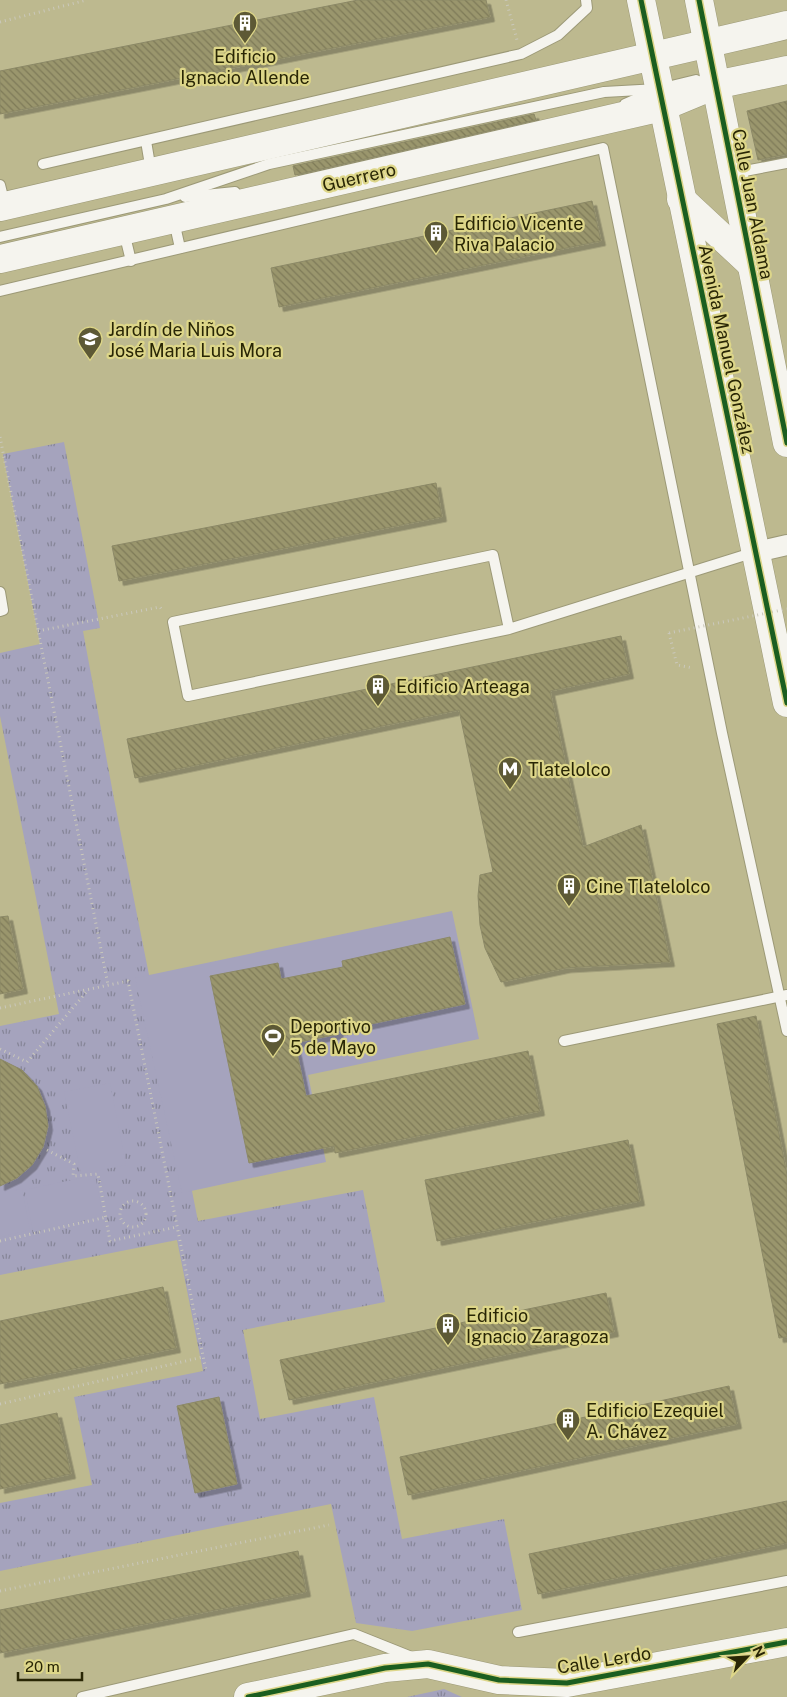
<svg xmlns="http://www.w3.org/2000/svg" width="787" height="1697" font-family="'Public Sans',sans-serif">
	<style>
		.park { fill: url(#park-tufts) }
		.pitch { fill: #a5a3bd }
		.building { fill: url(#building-back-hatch); stroke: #8c8967; filter: url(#shadow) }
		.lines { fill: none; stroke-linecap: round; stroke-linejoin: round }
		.lane-casing { stroke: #9c9977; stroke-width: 12 }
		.street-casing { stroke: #9c9977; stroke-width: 22 }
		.secondary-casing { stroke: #9c9977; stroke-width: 29 }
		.primary-casing { stroke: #9c9977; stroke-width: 29 }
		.path { stroke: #cac8bb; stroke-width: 3; stroke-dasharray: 1 4; stroke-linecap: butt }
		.lane { stroke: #f5f4ee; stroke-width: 10 }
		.street { stroke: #f5f4ee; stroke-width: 20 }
		.secondary { stroke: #f5f4ee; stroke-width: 28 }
		.primary { stroke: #f5f4ee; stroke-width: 28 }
		.path-bridge { stroke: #cac8bb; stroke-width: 3; stroke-dasharray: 1 4; stroke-linecap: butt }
		.cycleway-casing { stroke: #ddd689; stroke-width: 8 }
		.cycleway { stroke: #1b5e20; stroke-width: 5 }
		.labels { text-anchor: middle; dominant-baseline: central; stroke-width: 4.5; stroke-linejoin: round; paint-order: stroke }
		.poi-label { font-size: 18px; fill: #292605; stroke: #ddd689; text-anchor: start }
		.street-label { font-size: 18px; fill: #292605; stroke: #ddd689 }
	</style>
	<defs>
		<pattern id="park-tufts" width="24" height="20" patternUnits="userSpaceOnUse" patternTransform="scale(1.25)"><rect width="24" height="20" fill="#a5a3bd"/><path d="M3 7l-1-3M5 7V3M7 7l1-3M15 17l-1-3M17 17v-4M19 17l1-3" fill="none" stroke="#868598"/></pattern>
		<pattern id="building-back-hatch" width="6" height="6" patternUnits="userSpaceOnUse" patternTransform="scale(1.25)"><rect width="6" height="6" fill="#9a966d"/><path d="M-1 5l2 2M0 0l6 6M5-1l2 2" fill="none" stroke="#7e7a58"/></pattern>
		<filter id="shadow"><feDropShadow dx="4.5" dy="4.5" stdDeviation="0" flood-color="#0004"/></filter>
	</defs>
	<rect width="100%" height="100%" fill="#bdb98f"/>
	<g class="park">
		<polygon points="64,442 100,628 83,631 114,799 198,1221 363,1190 385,1302 243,1330 260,1419 374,1397 402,1539 504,1519 522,1610 412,1631 356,1623 331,1504 0,1571 0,1503 92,1485 74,1397 203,1371 177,1240 0,1275 0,1026 59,1014 0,716 0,653 40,644 3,454"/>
		<polygon points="444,1689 462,1697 407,1697"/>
	</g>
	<g class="pitch">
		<polygon points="452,911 479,1039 308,1075 326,1162 182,1193 135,978"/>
		<polygon points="110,1083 126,1165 81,1174 64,1092"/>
		<polygon points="95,1175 103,1216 33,1232 25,1190"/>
		<polygon points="22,1189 30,1230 0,1237 0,1193"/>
	</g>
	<g class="building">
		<polygon points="358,0 486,0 490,17 0,114 0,71"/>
		<polygon points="787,101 787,154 758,160 747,111"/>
		<polygon points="534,114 536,120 295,175 293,166"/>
		<polygon points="592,201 601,241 279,307 271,268"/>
		<polygon points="436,483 442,517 119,581 112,546"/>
		<polygon points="621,636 629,674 550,691 583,847 641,825 670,962 566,968 501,982 485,948 480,925 478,896 480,875 493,872 459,710 135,778 127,739"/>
		<polygon points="8,916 23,989 0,994 0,917"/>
		<polygon points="450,937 465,1004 338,1031 339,1034 295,1043 306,1096 528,1051 540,1111 335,1153 334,1146 249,1163 210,976 278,963 281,979 343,967 342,961"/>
		<polygon points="756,1016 787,1175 787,1337 779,1338 717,1024"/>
		<polygon points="0,1059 22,1070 37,1086 45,1106 48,1126 43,1147 32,1165 17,1178 0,1186"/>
		<polygon points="628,1140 640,1201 437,1241 425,1180"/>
		<polygon points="163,1287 176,1348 0,1384 0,1321"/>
		<polygon points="606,1293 614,1332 289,1400 280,1360"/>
		<polygon points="729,1386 737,1424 408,1495 400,1457"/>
		<polygon points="219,1397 237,1484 195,1493 177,1406"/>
		<polygon points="57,1413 71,1474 0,1489 0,1425"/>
		<polygon points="787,1501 787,1543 538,1594 529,1554"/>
		<polygon points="298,1551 306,1592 0,1653 0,1610"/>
	</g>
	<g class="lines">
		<defs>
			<g id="lane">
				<polyline points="625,104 659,89 696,80"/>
				<polyline points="146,141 151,171"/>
				<polyline points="43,164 521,54 558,35 587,8 586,0"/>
				<polyline points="734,173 787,163"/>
				<polyline points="0,185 5,205"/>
				<polyline points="185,197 235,192"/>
				<polyline points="174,221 180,248"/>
				<polyline points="124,232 131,261"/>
				<polyline points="0,237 166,199 269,164 604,92 658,89"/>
				<polyline points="0,291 603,148 722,733 787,1031"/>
				<polyline points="0,592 3,610 0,611"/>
				<polyline points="509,629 493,555 173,622 188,696 509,629 755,552"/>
				<polyline points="564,1041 787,995"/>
				<polyline points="518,1632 787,1581"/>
				<polyline points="82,1697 354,1634 414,1658"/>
			</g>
			<polyline id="street" points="756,552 787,545"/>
			<g id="secondary">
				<polyline points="641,0 787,703"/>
				<polyline points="699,0 787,443"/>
				<polyline points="681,199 752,265"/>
				<polyline points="0,259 662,107 715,85 787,70"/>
				<polyline points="248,1697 385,1668 428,1664 499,1680 567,1683 787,1642"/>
			</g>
			<polyline id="primary" points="0,207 787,25"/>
		</defs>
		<use href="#lane" class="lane-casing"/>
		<use href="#street" class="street-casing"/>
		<use href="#secondary" class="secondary-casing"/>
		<use href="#primary" class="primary-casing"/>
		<g class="path">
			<polyline points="506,0 517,40"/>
			<polyline points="0,22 87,0"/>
			<polyline points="0,437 108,985"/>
			<polyline points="38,631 160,607 163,611"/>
			<polyline points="669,633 677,665 693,668"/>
			<polyline points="0,1008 128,981 206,1371"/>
			<polyline points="0,1049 27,1062 88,990"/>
			<polyline points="47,1150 74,1164 73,1176 98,1174 110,1241 177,1227"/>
			<circle cx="133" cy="1214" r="13"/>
			<polyline points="0,1241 107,1217"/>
			<polyline points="0,1404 203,1357"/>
			<polyline points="0,1591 329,1525"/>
		</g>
		<use href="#lane" class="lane"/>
		<use href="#street" class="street"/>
		<use href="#secondary" class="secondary"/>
		<use href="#primary" class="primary"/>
		<polyline class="path-bridge" points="669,633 787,609"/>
		<defs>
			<g id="cycleway">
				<polyline points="641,0 787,703"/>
				<polyline points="699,0 787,443"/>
				<polyline points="248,1697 385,1668 428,1664 499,1680 567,1683 787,1642"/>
			</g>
		</defs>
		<use href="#cycleway" class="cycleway-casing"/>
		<use href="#cycleway" class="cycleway"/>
	</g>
	<defs>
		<symbol id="building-pin" viewBox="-11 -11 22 30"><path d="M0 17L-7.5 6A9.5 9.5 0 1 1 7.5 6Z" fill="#5d5935" stroke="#ddd689"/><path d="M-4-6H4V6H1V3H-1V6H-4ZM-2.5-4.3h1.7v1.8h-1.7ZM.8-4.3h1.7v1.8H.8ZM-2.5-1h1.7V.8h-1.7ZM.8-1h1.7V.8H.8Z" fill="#fff"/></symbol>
		<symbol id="school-pin" viewBox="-11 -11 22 30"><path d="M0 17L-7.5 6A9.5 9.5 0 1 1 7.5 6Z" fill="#5d5935" stroke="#ddd689"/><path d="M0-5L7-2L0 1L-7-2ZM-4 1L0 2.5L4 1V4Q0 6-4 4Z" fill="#fff"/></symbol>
		<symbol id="metro-pin" viewBox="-11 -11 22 30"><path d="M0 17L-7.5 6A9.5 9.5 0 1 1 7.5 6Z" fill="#5d5935" stroke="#ddd689"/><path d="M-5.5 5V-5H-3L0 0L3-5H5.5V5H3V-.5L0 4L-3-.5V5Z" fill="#fff"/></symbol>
		<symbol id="stadium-pin" viewBox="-11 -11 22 30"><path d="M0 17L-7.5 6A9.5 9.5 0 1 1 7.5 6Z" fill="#5d5935" stroke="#ddd689"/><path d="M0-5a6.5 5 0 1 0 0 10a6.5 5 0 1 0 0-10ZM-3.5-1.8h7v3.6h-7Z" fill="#fff"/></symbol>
	</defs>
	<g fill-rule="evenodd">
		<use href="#building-pin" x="231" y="9" width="28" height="38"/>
		<use href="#building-pin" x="422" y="219" width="28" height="38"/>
		<use href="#school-pin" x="76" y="325" width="28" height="38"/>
		<use href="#building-pin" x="364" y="672" width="28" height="38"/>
		<use href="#metro-pin" x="496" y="755" width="28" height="38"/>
		<use href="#building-pin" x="555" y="872" width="28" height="38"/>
		<use href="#stadium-pin" x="259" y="1022" width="28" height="38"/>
		<use href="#building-pin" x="434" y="1311" width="28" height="38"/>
		<use href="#building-pin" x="554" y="1406" width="28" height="38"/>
	</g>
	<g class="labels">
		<g class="poi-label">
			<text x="245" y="56" text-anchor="middle">Edificio<tspan x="245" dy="21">Ignacio Allende</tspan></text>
			<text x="454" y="223">Edificio Vicente<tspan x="454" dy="21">Riva Palacio</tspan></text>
			<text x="108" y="329">Jardín de Niños<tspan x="108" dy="21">José Maria Luis Mora</tspan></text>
			<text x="396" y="686">Edificio Arteaga</text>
			<text x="528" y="769">Tlatelolco</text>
			<text x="586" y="886">Cine Tlatelolco</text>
			<text x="290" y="1026">Deportivo<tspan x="290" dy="21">5 de Mayo</tspan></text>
			<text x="466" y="1315">Edificio<tspan x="466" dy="21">Ignacio Zaragoza</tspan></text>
			<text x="586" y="1410">Edificio Ezequiel<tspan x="586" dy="21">A. Chávez</tspan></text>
		</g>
		<g class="street-label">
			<text transform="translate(359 177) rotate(-13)">Guerrero</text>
			<text transform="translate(753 204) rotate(79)">Calle Juan Aldama</text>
			<text transform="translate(727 349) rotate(78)">Avenida Manuel González</text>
			<text transform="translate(604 1660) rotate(-9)">Calle Lerdo</text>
		</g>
	</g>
	<g transform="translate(747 1657) rotate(65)" stroke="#ddd689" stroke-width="4" paint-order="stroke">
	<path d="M0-4L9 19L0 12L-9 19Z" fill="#292605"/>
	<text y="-8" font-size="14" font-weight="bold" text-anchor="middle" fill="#292605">N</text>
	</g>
	<path d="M18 1672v8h64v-8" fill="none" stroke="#292605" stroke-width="2.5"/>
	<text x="25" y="1672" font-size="15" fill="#292605" stroke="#ddd689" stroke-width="4" paint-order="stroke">20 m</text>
</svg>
